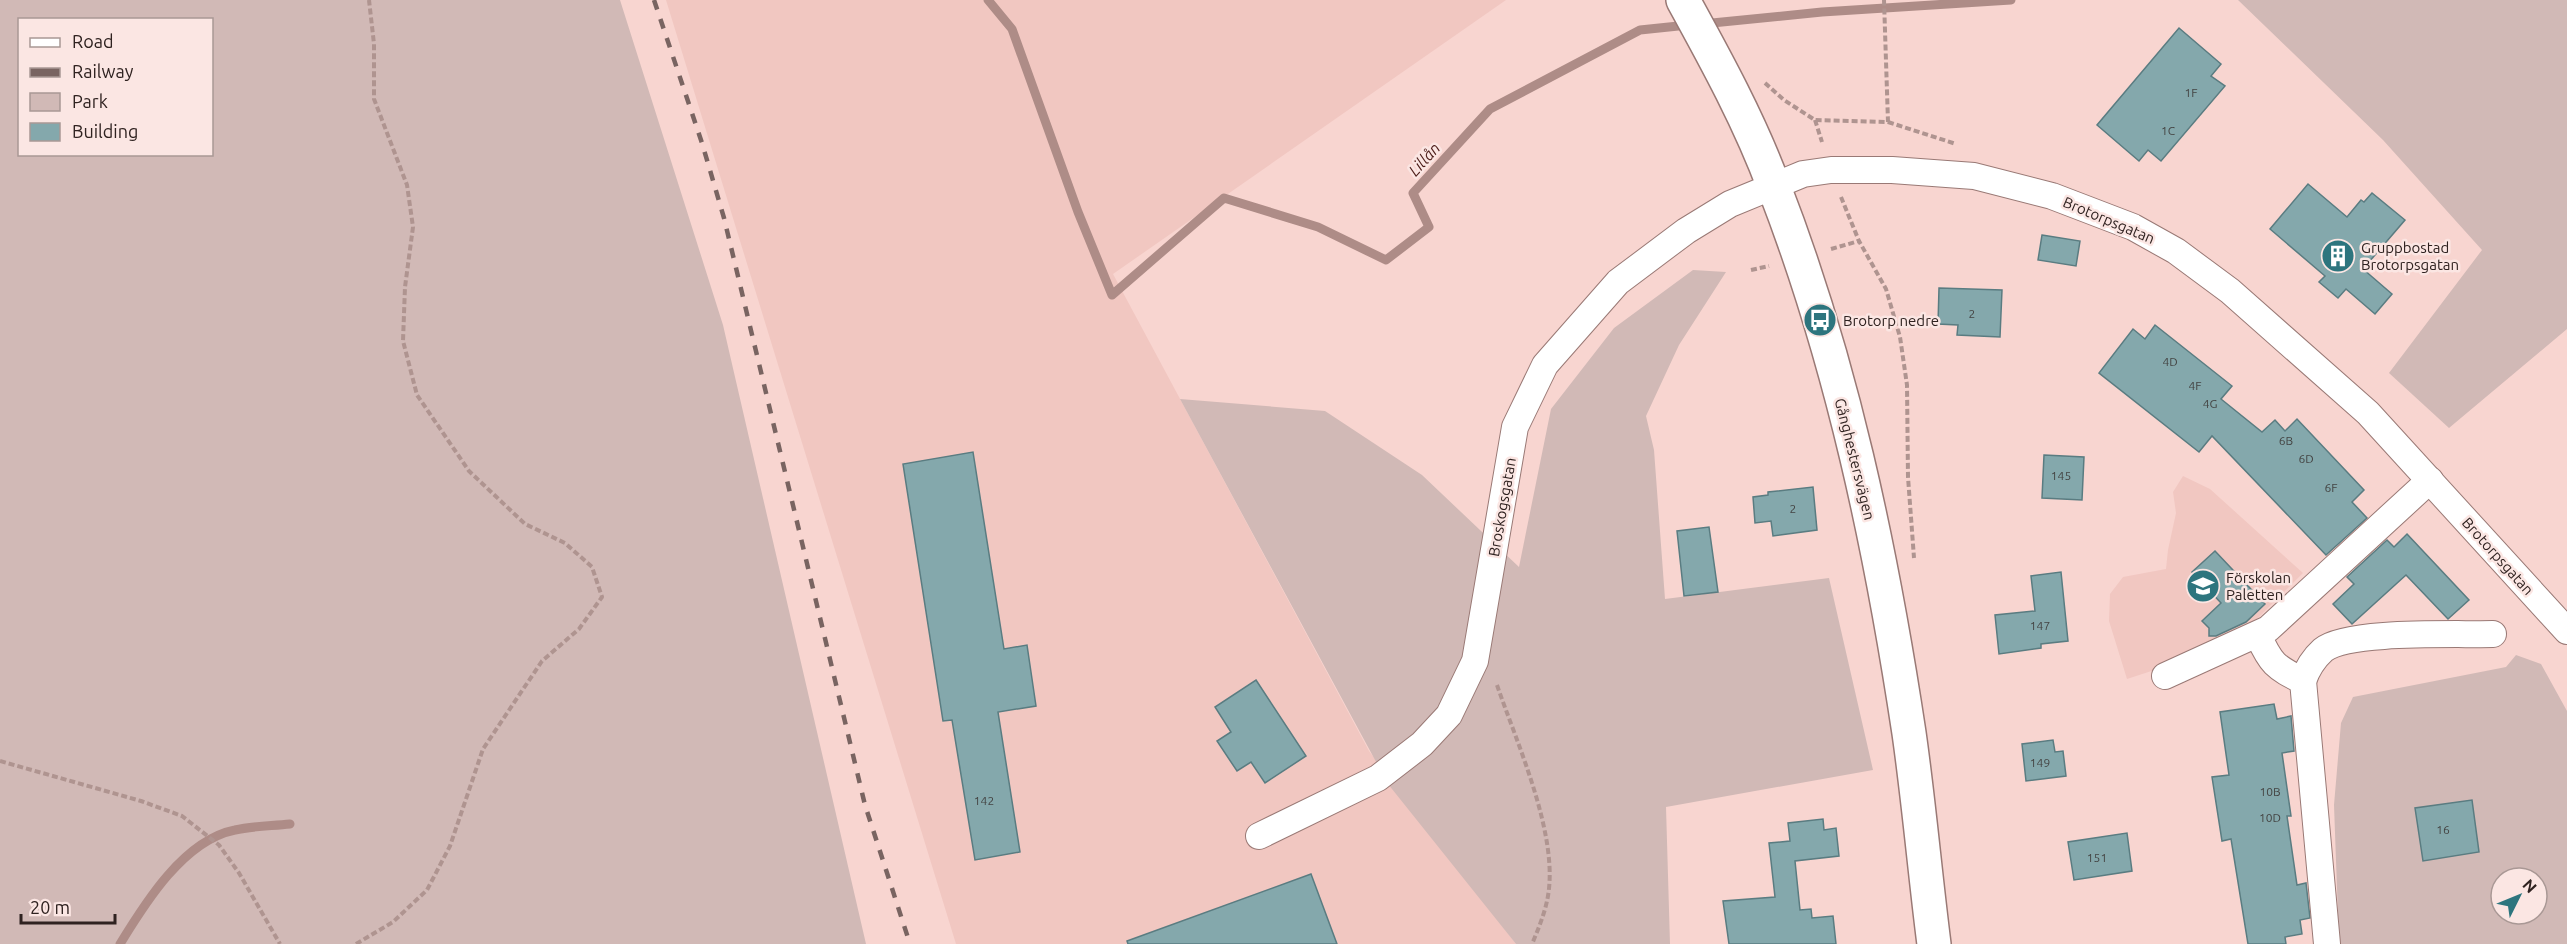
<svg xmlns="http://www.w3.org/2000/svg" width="2567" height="944" font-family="Ubuntu,sans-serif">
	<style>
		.built { fill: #f1c7c1 }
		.green { fill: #d1b9b6; fill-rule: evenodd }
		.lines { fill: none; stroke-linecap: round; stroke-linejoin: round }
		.stream { stroke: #ae8c87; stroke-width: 9 }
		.building { fill: #84a8ac; stroke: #5a7c81; stroke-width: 1.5 }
		.street-casing { stroke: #997975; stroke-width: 28 }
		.secondary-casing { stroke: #997975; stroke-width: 36 }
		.path { stroke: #af9490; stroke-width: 4; stroke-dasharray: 6 3; stroke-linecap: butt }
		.street { stroke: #fff; stroke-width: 26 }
		.secondary { stroke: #fff; stroke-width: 33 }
		.rail { stroke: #796461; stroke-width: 4.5; stroke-dasharray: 10 10; stroke-linecap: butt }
		.labels { text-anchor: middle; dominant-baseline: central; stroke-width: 5; stroke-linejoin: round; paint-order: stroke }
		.number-label { font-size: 12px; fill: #444443 }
		.street-label { font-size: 15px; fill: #2f2220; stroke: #fbe6e3 }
		.poi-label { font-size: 15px; fill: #2f2220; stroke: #fbe6e3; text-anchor: start }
		.water-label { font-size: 16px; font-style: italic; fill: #4c1d19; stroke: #fbe6e3 }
	</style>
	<rect width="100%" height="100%" fill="#f8d5d0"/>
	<g class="built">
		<polygon points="666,0 1506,0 1113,274 1369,751 1516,944 956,944"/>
		<polygon points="2183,476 2210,489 2303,573 2231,645 2127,679 2109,621 2110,594 2123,577 2166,569 2168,550 2176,513 2173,492"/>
	</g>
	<g class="green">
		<path d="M 0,0 L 620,0 L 723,325 L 866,944 L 0,944 ZM 20,20 L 212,20 L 212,154 L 20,154 Z"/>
		<polygon points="2238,0 2567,0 2567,329 2449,428 2389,373 2482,250 2383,140"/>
		<polygon points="1693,270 1726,272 1679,345 1646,416 1654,450 1665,599 1829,578 1873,770 1666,807 1670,944 1516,944 1388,784 1180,399 1325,411 1422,475 1519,567 1551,409 1614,328"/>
		<path d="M 2516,655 L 2541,664 L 2567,711 L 2567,944 L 2339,944 L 2334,805 L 2341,723 L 2353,697 L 2506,667 ZM 2501,878 L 2537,878 L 2537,914 L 2501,914 Z"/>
	</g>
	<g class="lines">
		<g class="stream">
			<polyline points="988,0 1012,29 1078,212 1112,295 1224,198 1318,227 1386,260 1429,227 1413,193 1490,109 1640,30 1688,25"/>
			<polyline points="1702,24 1822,12 2011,0"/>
			<path d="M 120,944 C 145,903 184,840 235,830 C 252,826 272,826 290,824"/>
		</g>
	</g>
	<g class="building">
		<polygon points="2179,28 2221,64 2211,76 2225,86 2161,161 2148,150 2139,161 2097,125"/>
		<polygon points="2308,184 2347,217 2361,200 2364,202 2372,193 2405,220 2363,269 2392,294 2375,314 2346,289 2338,298 2319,282 2325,276 2270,229"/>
		<polygon points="2042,235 2080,241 2076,266 2038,260"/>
		<polygon points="1939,288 2002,290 2000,337 1957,335 1958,325 1938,324"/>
		<polygon points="2155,325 2232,386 2221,399 2262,432 2275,420 2285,431 2297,419 2364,490 2352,502 2367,518 2326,555 2212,436 2199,452 2099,373 2133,329 2145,339"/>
		<polygon points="973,452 1004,649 1027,645 1036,706 998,712 1020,852 975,860 952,720 943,721 903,464"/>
		<polygon points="2044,455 2084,457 2082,500 2042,498"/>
		<polygon points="1813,487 1817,530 1773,536 1771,521 1755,523 1753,497 1768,495 1768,492"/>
		<polygon points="1709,527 1718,592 1684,596 1677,531"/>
		<polygon points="2407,534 2469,600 2448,619 2406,575 2352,624 2333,604 2354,584 2347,577 2387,540 2394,547"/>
		<polygon points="2215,551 2265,604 2246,622 2216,636 2209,636 2209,628 2202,621 2221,603 2192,572"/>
		<polygon points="2061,572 2068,641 2041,644 2041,648 1999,654 1995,615 2035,611 2031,576"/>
		<polygon points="1256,680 1306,756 1265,783 1251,762 1237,771 1217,741 1231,732 1215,707"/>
		<polygon points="2274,704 2277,719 2291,716 2294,751 2282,753 2291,816 2287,816 2297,885 2306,883 2310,918 2300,920 2302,934 2285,937 2286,944 2248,944 2231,839 2222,841 2212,777 2229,775 2220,712"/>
		<polygon points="2053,740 2055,752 2063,751 2066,776 2026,781 2022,744"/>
		<polygon points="2472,800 2479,852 2423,861 2415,808"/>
		<polygon points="1823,819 1824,830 1836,828 1839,856 1795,861 1800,910 1811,909 1812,918 1833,916 1836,944 1729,944 1723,901 1775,897 1769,843 1790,841 1788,823"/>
		<polygon points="2127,833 2132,871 2074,880 2068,842"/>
		<polygon points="1311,874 1337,944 1128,944 1127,941"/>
	</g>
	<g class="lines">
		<defs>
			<g id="street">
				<path d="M 2258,635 C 2271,664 2275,667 2303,681 L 2327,944"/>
				<polyline points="2165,676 2268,629 2430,480"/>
				<path d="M 2303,681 C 2307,669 2313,659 2323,650 C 2347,630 2457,635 2493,634"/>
				<polyline points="1259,836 1378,778 1422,744 1449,715 1475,661 1515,427 1545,365 1618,282 1686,231 1730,204 1803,174 1831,170 1892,170 1974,176 2052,196 2133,227 2176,251 2230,291 2368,413 2567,631"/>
			</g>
			<path id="secondary" d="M 1683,0 C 1716,60 1750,122 1774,187 C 1842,362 1881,548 1909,733 C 1919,803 1925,874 1934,944"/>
		</defs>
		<use href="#street" class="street-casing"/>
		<use href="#secondary" class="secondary-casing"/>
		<g class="path">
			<polyline points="1765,83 1784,100 1815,120 1888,122 1884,0"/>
			<polyline points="1815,120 1822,142"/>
			<polyline points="1888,122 1956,144"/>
			<polyline points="1841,197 1859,241 1886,289 1900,337 1907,385 1908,477 1914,558"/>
			<polyline points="1831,249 1859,241"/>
			<polyline points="1751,270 1769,266"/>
			<path d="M 1497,685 C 1517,744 1561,839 1547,901 C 1544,915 1538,930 1532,944"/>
			<polyline points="0,761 141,801 182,816 219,845 239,873 280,944"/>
			<polyline points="356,944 393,922 427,890 450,846 483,749 542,661 579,629 602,597 592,567 565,543 525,524 469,471 417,395 403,341 405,287 413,227 407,185 374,99 374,44 369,0"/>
		</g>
		<use href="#street" class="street"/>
		<use href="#secondary" class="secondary"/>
		<polyline class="rail" points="654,0 702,143 724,218 865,805 910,944"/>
	</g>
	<defs>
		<symbol id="building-disc" viewBox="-11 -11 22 22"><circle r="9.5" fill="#2d757e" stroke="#fbe6e3"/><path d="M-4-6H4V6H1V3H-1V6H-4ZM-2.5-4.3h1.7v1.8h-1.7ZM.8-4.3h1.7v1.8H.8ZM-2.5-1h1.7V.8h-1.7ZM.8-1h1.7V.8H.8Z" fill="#fff"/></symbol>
		<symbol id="bus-disc" viewBox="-11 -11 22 22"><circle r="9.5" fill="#2d757e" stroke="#fbe6e3"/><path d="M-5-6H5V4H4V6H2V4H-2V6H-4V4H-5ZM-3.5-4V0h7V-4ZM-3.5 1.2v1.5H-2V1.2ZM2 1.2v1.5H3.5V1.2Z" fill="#fff"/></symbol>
		<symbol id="school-disc" viewBox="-11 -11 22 22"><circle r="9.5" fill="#2d757e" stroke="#fbe6e3"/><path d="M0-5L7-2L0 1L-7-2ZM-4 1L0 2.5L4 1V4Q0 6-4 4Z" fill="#fff"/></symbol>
	</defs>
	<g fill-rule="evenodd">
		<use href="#building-disc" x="2319" y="237" width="38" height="38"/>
		<use href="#bus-disc" x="1801" y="301" width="38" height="38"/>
		<use href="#school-disc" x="2184" y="567" width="38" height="38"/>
	</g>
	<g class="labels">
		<g class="number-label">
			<text x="2191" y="92">1F</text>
			<text x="2168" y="130">1C</text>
			<text x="1972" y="313">2</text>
			<text x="2170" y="361">4D</text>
			<text x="2195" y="385">4F</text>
			<text x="2210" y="403">4G</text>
			<text x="2286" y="440">6B</text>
			<text x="2306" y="458">6D</text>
			<text x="2061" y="475">145</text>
			<text x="2331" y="487">6F</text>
			<text x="1793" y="508">2</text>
			<text x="2040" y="625">147</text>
			<text x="2040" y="762">149</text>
			<text x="2270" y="791">10B</text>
			<text x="984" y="800">142</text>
			<text x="2270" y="817">10D</text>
			<text x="2443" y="829">16</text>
			<text x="2097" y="857">151</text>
		</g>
		<g class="street-label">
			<text transform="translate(2109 220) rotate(23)">Brotorpsgatan</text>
			<text transform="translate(1855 459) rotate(76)">Gånghestersvägen</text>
			<text transform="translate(1502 507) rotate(-80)">Broskogsgatan</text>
			<text transform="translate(2498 556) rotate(48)">Brotorpsgatan</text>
		</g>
		<g class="poi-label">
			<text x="2361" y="247">Gruppbostad<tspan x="2361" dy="17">Brotorpsgatan</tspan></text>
			<text x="1843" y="320">Brotorp nedre</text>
			<text x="2226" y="577">Förskolan<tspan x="2226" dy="17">Paletten</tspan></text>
		</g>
		<g class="water-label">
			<text transform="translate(1424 159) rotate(-48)">Lillån</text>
		</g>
	</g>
	<rect x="18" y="18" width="195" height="138" fill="#fbe6e3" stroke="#a99895" stroke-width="1.5"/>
	<rect x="30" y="38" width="30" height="9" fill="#ffffff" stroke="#a99895" stroke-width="1.5"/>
	<text x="72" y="48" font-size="18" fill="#2f2220">Road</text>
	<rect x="30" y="68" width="30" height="9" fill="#796461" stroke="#a99895" stroke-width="1.5"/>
	<text x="72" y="78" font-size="18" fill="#2f2220">Railway</text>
	<rect x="30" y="93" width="30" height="18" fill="#d1b9b6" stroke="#a99895" stroke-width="1.5"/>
	<text x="72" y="108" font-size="18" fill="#2f2220">Park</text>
	<rect x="30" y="123" width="30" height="18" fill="#84a8ac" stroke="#a99895" stroke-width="1.5"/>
	<text x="72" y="138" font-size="18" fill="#2f2220">Building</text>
	<g transform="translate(2519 896) rotate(47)"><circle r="28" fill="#fbe6e3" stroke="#a99895" stroke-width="1.5"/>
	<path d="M0-4.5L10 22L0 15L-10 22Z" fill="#2d757e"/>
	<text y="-9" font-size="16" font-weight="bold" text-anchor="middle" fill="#2f2220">N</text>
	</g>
	<path d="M21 914v9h94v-9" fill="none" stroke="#2f2220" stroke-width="3"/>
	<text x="30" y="914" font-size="18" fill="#2f2220" stroke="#fbe6e3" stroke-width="4.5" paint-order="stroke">20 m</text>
</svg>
